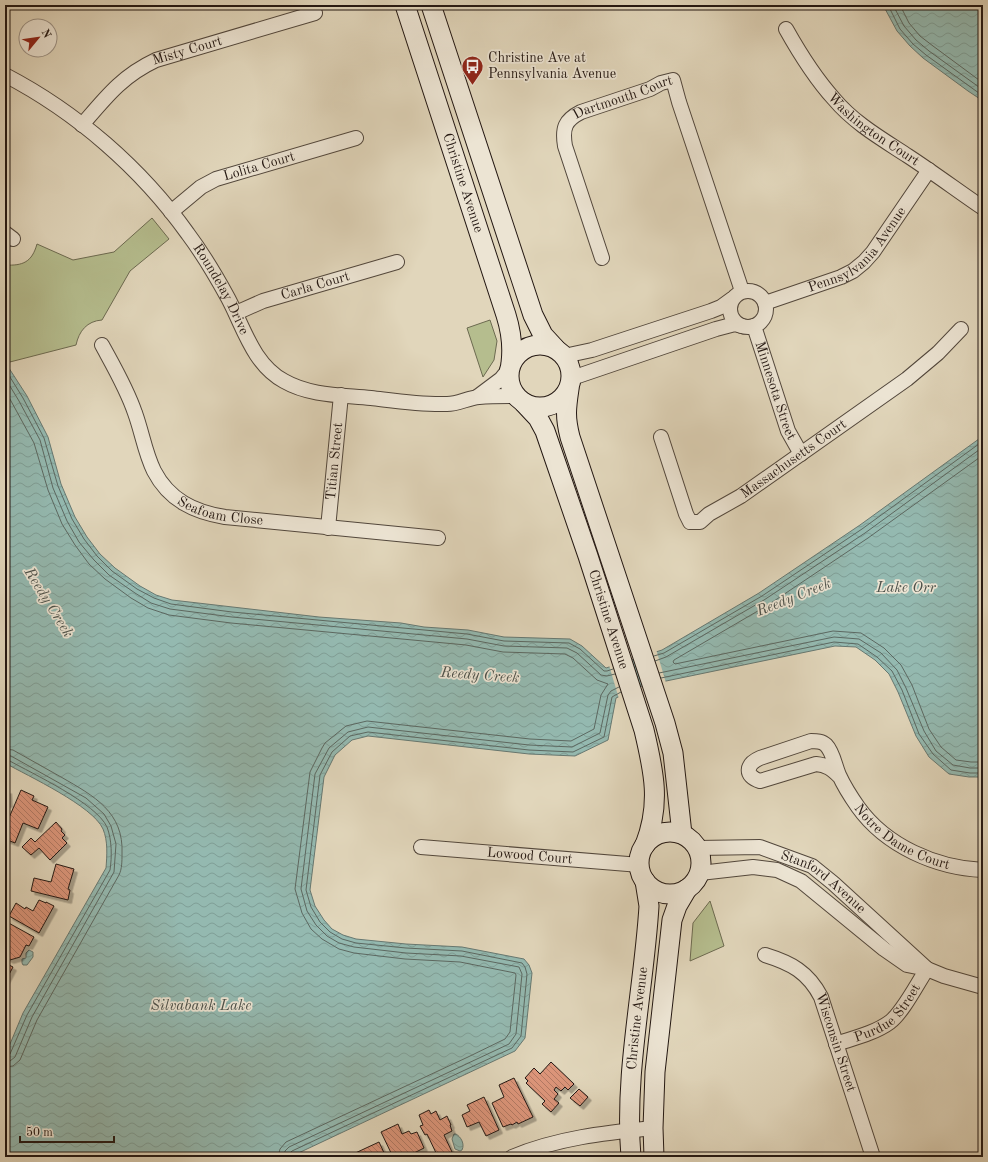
<svg xmlns="http://www.w3.org/2000/svg" width="988" height="1162" font-family="'Old Standard TT',serif">
	<style>
		.green { fill: #b5bd8e; stroke: #6c6a50 }
		.water { fill: url(#water-waves); stroke: #677871 }
		.pier { fill: #e1d6bb }
		.lines { fill: none; stroke-linecap: round; stroke-linejoin: round }
		.shore { stroke: #5c6861; stroke-width: 1 }
		.building { fill: url(#building-back-hatch); stroke: #231712; filter: url(#shadow) }
		.street-casing { stroke: #52473c; stroke-width: 16 }
		.secondary-casing { stroke: #231712; stroke-width: 21 }
		.street { stroke: #ece4d3; stroke-width: 14 }
		.secondary { stroke: #ece4d3; stroke-width: 19 }
		.labels { text-anchor: middle; dominant-baseline: central; stroke-width: 3.5; stroke-linejoin: round; paint-order: stroke }
		.street-label { font-size: 14px; fill: #231712; stroke: #ece4d3 }
		.poi-label { font-size: 14px; fill: #231712; stroke: #ece4d3; text-anchor: start }
		.water-label { font-size: 15px; font-style: italic; fill: #4b5049; stroke: #ece4d3 }
	</style>
	<defs>
		<pattern id="water-waves" width="16" height="10" patternUnits="userSpaceOnUse"><rect width="16" height="10" fill="#94b9b0"/><path d="M0 5q4-4 8 0t8 0" fill="none" stroke="#7f9e96"/></pattern>
		<pattern id="building-back-hatch" width="6" height="6" patternUnits="userSpaceOnUse"><rect width="6" height="6" fill="#dc957a"/><path d="M-1 5l2 2M0 0l6 6M5-1l2 2" fill="none" stroke="#b27963"/></pattern>
		<filter id="shadow"><feDropShadow dx="3.5" dy="3.5" stdDeviation="0" flood-color="#0004"/></filter>
	</defs>
	<rect width="100%" height="100%" fill="#e1d6bb"/>
	<filter id="stains"><feTurbulence type="fractalNoise" baseFrequency=".005" numOctaves="4"/><feColorMatrix values="0 0 0 0 .2 0 0 0 0 .09 0 0 0 0 .02 0 0 0 .5 -.17"/></filter>
	<radialGradient id="worn" r=".72"><stop offset=".6" stop-color="#630" stop-opacity="0"/><stop offset="1" stop-color="#630" stop-opacity=".3"/></radialGradient>
	<g class="green">
		<path d="M 152,218 L 169,239 L 130,271 L 102,320 C 87,321 79,331 76,345 L 6,363 L 5,362 L 5,265 C 23,266 32,262 37,244 L 73,260 L 114,252 Z"/>
		<polygon points="490,320 497,341 494,360 483,377 467,328"/>
		<polygon points="710,901 724,946 690,961 693,923"/>
	</g>
	<g class="water">
		<polygon points="883,5 983,5 983,101 968,91 923,58 910,46 897,31"/>
		<path d="M 5,362 L 27,396 L 48,437 L 61,484 L 75,517 L 87,537 L 100,554 L 115,568 L 140,586 L 156,595 L 172,600 L 319,617 L 401,623 L 424,627 L 468,630 L 504,637 L 570,639 L 582,646 L 606,668 L 662,650 L 759,593 L 860,525 L 983,436 L 983,777 L 969,777 L 949,774 L 929,757 L 916,736 L 898,692 L 889,674 L 875,660 L 856,647 L 835,646 L 642,686 L 616,698 L 608,740 L 575,756 L 529,754 L 368,736 L 352,740 L 335,755 L 324,777 L 310,890 L 315,906 L 324,920 L 332,929 L 343,935 L 356,939 L 406,944 L 462,947 L 524,959 L 529,965 L 532,973 L 525,1038 L 515,1051 L 290,1157 L 5,1157 L 5,1056 L 23,1013 L 106,868 C 107,855 108,841 103,829 C 93,806 28,776 5,763 Z"/>
		<polygon points="29,950 33,952 33,957 27,965 23,965 22,963 22,959 26,958 26,953"/>
		<path d="M 454,1134 L 456,1134 C 461,1137 465,1144 462,1150 L 460,1151 L 455,1149 L 452,1139 Z"/>
	</g>
	<g class="pier">
		<polygon points="656,649 666,683 646,687 635,656"/>
		<polygon points="629,658 640,689 619,699 609,665"/>
	</g>
	<g class="lines">
		<g class="shore">
			<polyline points="888,5 900,29 913,44 926,55 983,96"/>
			<polyline points="893,5 904,26 916,40 929,51 983,90"/>
			<polyline points="900,5 909,23 920,36 933,46 983,83"/>
			<polyline points="5,369 23,398 44,438 58,486 72,519 84,539 97,556 112,571 137,589 154,598 171,604 232,612 467,634 504,641 569,643 580,649 604,671 607,671 613,669"/>
			<polyline points="5,378 19,401 40,440 53,488 67,521 79,542 94,560 109,575 135,593 151,603 170,609 232,617 467,639 504,646 567,648 577,653 601,675 607,676 615,674"/>
			<polyline points="5,390 34,443 48,490 62,524 75,545 89,564 105,579 131,598 148,608 169,615 231,623 466,645 503,652 565,654 573,658 597,680 608,684 601,695 594,729 571,741 530,739 367,721 346,726 325,743 322,748 310,772 295,889 302,913 311,929 322,939 339,949 354,953 405,959 460,962 515,973 516,975 510,1032 505,1039 468,1057 286,1142 280,1149 278,1157"/>
			<polyline points="983,455 868,538 768,605 674,660 673,662 675,664 833,631 861,633 884,648 901,665 912,685 929,729 941,747 956,760 971,762 983,762"/>
			<polyline points="654,656 664,653 762,596 862,529 983,441"/>
			<polyline points="655,661 666,657 764,600 865,533 983,447"/>
			<polyline points="659,673 834,637 859,639 881,653 897,670 906,688 924,731 936,751 953,765 970,768 983,768"/>
			<polyline points="661,678 834,642 858,644 877,657 892,671 902,690 919,734 933,754 951,770 970,773 983,773"/>
			<path d="M 5,749 L 13,750 C 29,759 45,768 61,777 C 94,796 124,812 122,854 C 122,861 122,869 119,875 L 37,1020 L 20,1060 L 13,1066 L 5,1067"/>
			<polyline points="5,755 11,756 86,798 104,814 111,826 116,844 114,872 32,1017 15,1057 10,1061 5,1061"/>
			<path d="M 5,760 L 8,760 C 33,774 96,803 107,827 C 112,840 112,857 110,870 L 27,1015 L 10,1054 L 5,1056"/>
			<polyline points="284,1157 285,1151 289,1147 509,1044 516,1034 522,974 519,967 461,956 406,953 354,947 339,943 327,936 316,925 307,911 301,889 315,774 329,748 348,732 368,727 529,745 572,747 600,733 608,695 611,691 619,687"/>
			<polyline points="289,1157 289,1154 292,1151 512,1048 521,1036 527,974 525,967 522,963 462,951 406,948 356,943 342,939 330,932 320,922 311,907 306,890 320,775 332,752 350,736 368,732 529,750 573,752 604,737 612,697 621,692"/>
		</g>
	</g>
	<g class="building">
		<polygon points="8,790 9,804 5,804 5,791"/>
		<polygon points="21,790 34,796 32,800 48,807 38,829 23,823 15,843 5,839 5,827"/>
		<polygon points="56,822 62,829 61,831 65,835 62,838 67,843 50,860 39,848 31,855 22,847 31,838 35,842"/>
		<polygon points="56,864 74,869 68,889 70,890 68,900 31,891 34,878 51,882"/>
		<polygon points="39,900 46,903 46,902 54,906 39,933 9,916 16,903 25,909 26,907 33,911"/>
		<polygon points="5,921 34,937 29,946 26,945 20,957 10,960 5,957"/>
		<polygon points="5,963 13,967 5,982"/>
		<polygon points="551,1062 574,1084 568,1090 565,1087 561,1091 556,1087 554,1090 558,1094 554,1099 559,1103 551,1112 542,1104 545,1101 526,1083 528,1081 525,1078 534,1068 540,1074"/>
		<polygon points="514,1078 533,1117 518,1124 517,1122 512,1125 511,1124 503,1127 492,1103 504,1097 499,1085"/>
		<polygon points="579,1089 588,1097 580,1106 570,1098"/>
		<polygon points="484,1097 499,1130 486,1136 479,1122 467,1127 462,1115 470,1111 467,1105"/>
		<polygon points="429,1110 431,1114 436,1111 440,1120 447,1116 451,1125 450,1125 452,1131 444,1135 452,1152 441,1157 438,1157 427,1134 425,1135 420,1126 423,1125 419,1115"/>
		<polygon points="398,1124 402,1134 409,1131 411,1134 417,1132 424,1148 412,1154 413,1157 393,1157 381,1132"/>
		<polygon points="379,1142 386,1157 352,1157 351,1155"/>
	</g>
	<g class="lines">
		<defs>
			<g id="street">
				<path id="s1" d="M 786,29 C 800,54 815,78 834,99 C 854,123 882,139 908,156 C 934,173 958,191 983,208"/>
				<path id="s2" d="M 5,75 C 76,112 141,168 188,234 C 203,254 216,276 228,298 C 244,328 253,364 284,381 C 310,396 342,395 371,398 C 396,401 421,405 447,404 C 458,404 468,398 479,397 C 491,396 503,396 515,396"/>
				<path id="s3" d="M 82,125 C 106,97 122,76 156,60 L 315,13"/>
				<path id="s4" d="M 171,212 L 201,187 L 216,179 L 356,138"/>
				<polyline points="5,233 13,239"/>
				<path id="s5" d="M 602,258 L 565,146 C 562,128 565,120 581,112 L 650,89 L 661,83 L 673,80 L 679,102 L 742,291"/>
				<circle cx="748" cy="309" r="18"/>
				<path id="s6" d="M 765,303 L 841,277 L 853,271 L 864,262 L 873,252 L 929,170"/>
				<path id="s7" d="M 236,313 L 263,301 L 397,262"/>
				<path id="s8" d="M 754,326 L 788,431 L 801,454"/>
				<path id="s9" d="M 102,345 C 114,367 127,389 135,413 C 142,432 145,453 154,471 C 169,500 194,512 225,517 L 438,538"/>
				<polyline points="564,356 592,350 711,311 721,307 732,299"/>
				<polyline points="572,378 716,329 735,324 742,326"/>
				<polyline points="477,397 501,379 509,369"/>
				<path id="s10" d="M 661,437 L 686,514 L 690,522 L 700,522 L 709,514 L 741,496 L 907,379 L 938,353 L 961,329"/>
				<path id="s11" d="M 328,528 L 341,395"/>
				<path id="s12" d="M 840,777 C 832,769 827,765 816,764 L 760,781 C 744,776 746,764 760,758 L 811,741 C 817,741 822,741 826,745 C 833,752 835,766 839,775 C 844,786 851,797 858,807 C 886,846 936,868 983,870"/>
				<path id="s13" d="M 421,847 L 640,865"/>
				<path id="s14" d="M 698,848 L 760,847 L 812,866 L 833,883 L 926,968"/>
				<polyline points="700,873 753,867 777,870 801,881 884,949 907,965 927,969 944,976 983,987"/>
				<path id="s15" d="M 765,955 C 791,963 808,972 821,997 L 873,1157"/>
				<path id="s16" d="M 836,1044 C 854,1038 875,1033 890,1022 C 903,1012 917,984 927,969"/>
				<path d="M 512,1157 C 557,1138 604,1133 653,1128"/>
			</g>
			<g id="secondary">
				<path id="s17" d="M 405,5 L 506,315 C 511,331 513,347 511,363"/>
				<polyline points="431,5 533,315 543,335 555,348"/>
				<circle cx="540" cy="376" r="31"/>
				<path d="M 569,389 C 566,409 565,417 570,437 L 665,723 L 673,753 L 682,834"/>
				<path id="s18" d="M 524,403 L 538,418 L 545,431 L 588,556 L 644,730 C 654,772 661,804 645,845"/>
				<circle cx="670" cy="863" r="31"/>
				<path id="s19" d="M 631,1157 C 624,1073 644,989 649,906 L 645,881"/>
				<polyline points="654,1157 653,1128 655,1072 672,920 677,906 687,889"/>
			</g>
		</defs>
		<use href="#street" class="street-casing"/>
		<use href="#secondary" class="secondary-casing"/>
		<use href="#street" class="street"/>
		<use href="#secondary" class="secondary"/>
	</g>
	<defs>
		<symbol id="bus-pin" viewBox="-11 -11 22 30"><path d="M0 17L-7.5 6A9.5 9.5 0 1 1 7.5 6Z" fill="#8f2418" stroke="#ece4d3"/><path d="M-5-6H5V4H4V6H2V4H-2V6H-4V4H-5ZM-3.5-4V0h7V-4ZM-3.5 1.2v1.5H-2V1.2ZM2 1.2v1.5H3.5V1.2Z" fill="#fff"/></symbol>
	</defs>
	<g fill-rule="evenodd">
		<use href="#bus-pin" x="460" y="54" width="25" height="34"/>
	</g>
	<g class="labels">
		<g class="street-label">
			<text stroke="none"><textPath href="#s3" startOffset="132">Misty Court</textPath></text>
			<text stroke="none"><textPath href="#s5" startOffset="204">Dartmouth Court</textPath></text>
			<text stroke="none"><textPath href="#s1" startOffset="135">Washington Court</textPath></text>
			<text stroke="none"><textPath href="#s4" startOffset="101">Lolita Court</textPath></text>
			<text stroke="none"><textPath href="#s17" startOffset="187">Christine Avenue</textPath></text>
			<text stroke="none"><textPath href="#s6" startOffset="110">Pennsylvania Avenue</textPath></text>
			<text stroke="none"><textPath href="#s7" startOffset="84">Carla Court</textPath></text>
			<text stroke="none"><textPath href="#s2" startOffset="309">Roundelay Drive</textPath></text>
			<text stroke="none"><textPath href="#s8" startOffset="68">Minnesota Street</textPath></text>
			<text stroke="none"><textPath href="#s10" startOffset="213">Massachusetts Court</textPath></text>
			<text stroke="none"><textPath href="#s11" startOffset="67">Titian Street</textPath></text>
			<text stroke="none"><textPath href="#s9" startOffset="219">Seafoam Close</textPath></text>
			<text stroke="none"><textPath href="#s18" startOffset="234">Christine Avenue</textPath></text>
			<text stroke="none"><textPath href="#s12" startOffset="315">Notre Dame Court</textPath></text>
			<text stroke="none"><textPath href="#s13" startOffset="109">Lowood Court</textPath></text>
			<text stroke="none"><textPath href="#s14" startOffset="135">Stanford Avenue</textPath></text>
			<text stroke="none"><textPath href="#s16" startOffset="62">Purdue Street</textPath></text>
			<text stroke="none"><textPath href="#s19" startOffset="139">Christine Avenue</textPath></text>
			<text stroke="none"><textPath href="#s15" startOffset="120">Wisconsin Street</textPath></text>
		</g>
		<g class="poi-label">
			<text x="488" y="58">Christine Ave at<tspan x="488" dy="16">Pennsylvania Avenue</tspan></text>
		</g>
		<g class="water-label">
			<text x="906" y="588">Lake Orr</text>
			<text transform="translate(794 598) rotate(-22)">Reedy Creek</text>
			<text transform="translate(48 603) rotate(58)">Reedy Creek</text>
			<text transform="translate(480 676) rotate(4)">Reedy Creek</text>
			<text x="201" y="1006">Silvabank Lake</text>
		</g>
	</g>
	<rect width="988" height="1162" fill="none" stroke="#e1d6bb" stroke-width="20"/>
	<rect x="6" y="6" width="976" height="1150" fill="none" stroke="#231712" stroke-width="2"/>
	<rect x="10" y="10" width="968" height="1142" fill="none" stroke="#231712"/>
	<g transform="translate(38 38) rotate(61)"><circle r="19" fill="#ece4d3" stroke="#9c9286"/>
	<path d="M0-3L7 15L0 10L-7 15Z" fill="#8f2418"/>
	<text y="-6" font-size="11" font-weight="bold" text-anchor="middle" fill="#231712">N</text>
	</g>
	<path d="M20 1136v6h94v-6" fill="none" stroke="#231712" stroke-width="2"/>
	<text x="26" y="1136" font-size="12" fill="#231712" stroke="#ece4d3" stroke-width="3" paint-order="stroke">50 m</text>
	<rect width="100%" height="100%" filter="url(#stains)"/>
	<rect width="100%" height="100%" fill="url(#worn)"/>
</svg>
